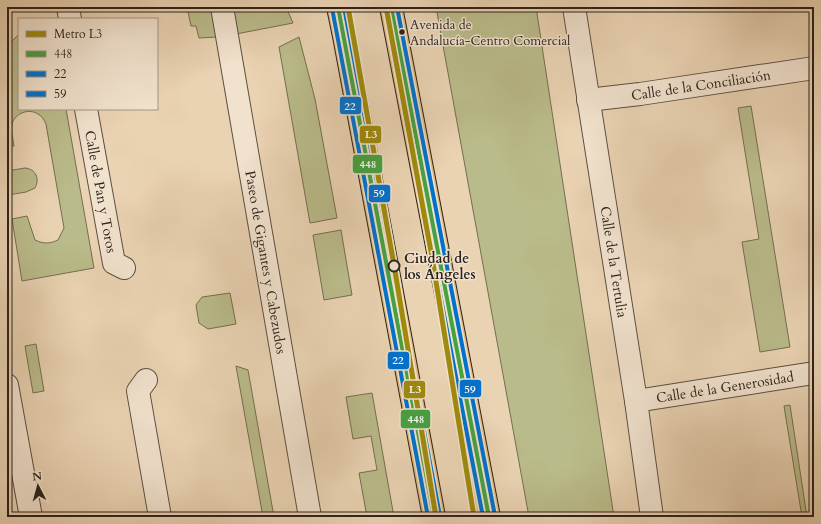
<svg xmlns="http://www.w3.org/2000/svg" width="821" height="524" font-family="Cardo,serif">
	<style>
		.green { fill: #babb8a; stroke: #746e53 }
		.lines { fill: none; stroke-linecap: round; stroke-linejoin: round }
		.street-casing { stroke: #5c4e42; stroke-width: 24 }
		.primary-casing { stroke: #2d221c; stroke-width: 24 }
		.street { stroke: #f1e2ce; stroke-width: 22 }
		.primary { stroke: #e5ba7a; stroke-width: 22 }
		.bus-1-casing { stroke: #f1e2ce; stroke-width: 7 }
		.bus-2-casing { stroke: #f1e2ce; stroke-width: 7 }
		.bus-3-casing { stroke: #f1e2ce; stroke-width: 7 }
		.bus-1 { stroke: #46a141; stroke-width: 4 }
		.bus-2 { stroke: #0072ce; stroke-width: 4 }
		.bus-3 { stroke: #0072ce; stroke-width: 4 }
		.metro-1-casing { stroke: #f1e2ce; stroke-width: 8 }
		.metro-1 { stroke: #a08a0d; stroke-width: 5 }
		.bus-dot { fill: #2d221c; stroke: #f1e2ce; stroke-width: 1.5 }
		.stop-dot { fill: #f1e2ce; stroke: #2d221c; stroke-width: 2 }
		.labels { text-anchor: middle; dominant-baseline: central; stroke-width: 3; stroke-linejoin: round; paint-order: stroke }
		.bus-label { font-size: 13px; fill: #2d221c; stroke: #f1e2ce; text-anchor: start }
		.street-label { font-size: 14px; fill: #2d221c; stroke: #f1e2ce }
		.stop-label { font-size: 14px; font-weight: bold; fill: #2d221c; stroke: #f1e2ce; text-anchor: start }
		.line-badge { stroke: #f1e2ce; stroke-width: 1.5 }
		.badge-label { font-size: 11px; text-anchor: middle; font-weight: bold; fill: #fff }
	</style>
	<rect width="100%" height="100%" fill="#ead3b3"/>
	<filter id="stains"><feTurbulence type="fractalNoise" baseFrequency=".005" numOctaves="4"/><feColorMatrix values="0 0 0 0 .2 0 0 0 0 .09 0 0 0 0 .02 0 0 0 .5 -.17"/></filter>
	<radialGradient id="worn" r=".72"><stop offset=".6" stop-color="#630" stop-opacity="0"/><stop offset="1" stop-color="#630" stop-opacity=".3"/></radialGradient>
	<g class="green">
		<polygon points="187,7 212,7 217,37 199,38 196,26 191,26"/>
		<polygon points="231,7 286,7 293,23 236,34"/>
		<polygon points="436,7 536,7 614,517 529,517"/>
		<path d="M 19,34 L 19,109 L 66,109 L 94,268 L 22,281 L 12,219 L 27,216 L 35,240 C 44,244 49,244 58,240 L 64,228 L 46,124 C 44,120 42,116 38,114 C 29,108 15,113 12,124 C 11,131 13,139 14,146 L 7,147 L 7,46 Z"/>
		<polygon points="299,37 315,99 337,218 310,223 279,47"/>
		<polygon points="751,106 790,347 760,352 742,242 759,239 738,108"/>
		<path d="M 25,168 C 36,169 40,179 35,188 L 26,192 L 8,195 L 7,171 Z"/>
		<polygon points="341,230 352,295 324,300 313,235"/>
		<polygon points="230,293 236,324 208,329 199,323 196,305 202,297"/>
		<polygon points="36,344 44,391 33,393 25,346"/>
		<polygon points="236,366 248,370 274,517 263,517"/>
		<polygon points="372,393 394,517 367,517 359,473 377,470 371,436 353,439 346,397"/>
		<polygon points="790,405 807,517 802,517 784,406"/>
	</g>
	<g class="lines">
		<defs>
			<g id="street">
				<polyline points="68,7 70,19"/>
				<path id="s1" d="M 222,7 L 310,517"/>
				<path id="s2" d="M 574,7 L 636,401 L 652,517"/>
				<path id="s3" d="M 588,100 L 640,94 L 814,68"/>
				<path id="s4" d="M 86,109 L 114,263 L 124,268"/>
				<polyline points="146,380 138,391 160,517"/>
				<polyline points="7,385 31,517"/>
				<path id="s5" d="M 636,401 L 814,373"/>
			</g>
			<g id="primary">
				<polyline points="338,7 344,36 434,517"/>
				<polyline points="391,7 489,517"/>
			</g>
		</defs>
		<use href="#street" class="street-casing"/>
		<use href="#primary" class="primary-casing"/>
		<use href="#street" class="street"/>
		<use href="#primary" class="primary"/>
		<defs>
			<g id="bus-1">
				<polyline points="338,7 434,517"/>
				<polyline points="391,7 489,517"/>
			</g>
			<g id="bus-2">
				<polyline points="332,8 428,517"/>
				<polyline points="385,8 483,517"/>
			</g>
			<g id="bus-3">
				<polyline points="344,7 440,516"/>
				<polyline points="397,7 495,516"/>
			</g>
		</defs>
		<use href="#bus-1" class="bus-1-casing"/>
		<use href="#bus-2" class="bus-2-casing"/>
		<use href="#bus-3" class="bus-3-casing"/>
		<use href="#bus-1" class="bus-1"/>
		<use href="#bus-2" class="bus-2"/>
		<use href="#bus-3" class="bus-3"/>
		<defs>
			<g id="metro-1">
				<polyline points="348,7 394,265 436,517"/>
				<polyline points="386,7 432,257 474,517"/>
			</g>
		</defs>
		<use href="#metro-1" class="metro-1-casing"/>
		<use href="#metro-1" class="metro-1"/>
	</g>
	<circle class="bus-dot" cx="402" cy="32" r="3.5"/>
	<circle class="stop-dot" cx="394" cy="266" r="5.5"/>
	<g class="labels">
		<g class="bus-label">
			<text x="410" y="25">Avenida de<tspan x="410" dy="16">Andalucía-Centro Comercial</tspan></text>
		</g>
		<g class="street-label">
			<text stroke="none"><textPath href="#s3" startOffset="114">Calle de la Conciliación</textPath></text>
			<text stroke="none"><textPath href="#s4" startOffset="84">Calle de Pan y Toros</textPath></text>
			<text stroke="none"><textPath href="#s1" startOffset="259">Paseo de Gigantes y Cabezudos</textPath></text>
			<text stroke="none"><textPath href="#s2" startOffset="258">Calle de la Tertulia</textPath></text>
			<text stroke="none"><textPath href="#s5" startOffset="90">Calle de la Generosidad</textPath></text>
		</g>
		<g class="stop-label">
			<text x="404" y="258">Ciudad de<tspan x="404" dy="16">los Ángeles</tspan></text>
		</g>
	</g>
	<g class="line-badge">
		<rect x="339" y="96" width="23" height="19" rx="4" fill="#0072ce"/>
		<rect x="359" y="125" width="23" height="19" rx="4" fill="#a08a0d"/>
		<rect x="352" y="154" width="31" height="20" rx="4" fill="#46a141"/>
		<rect x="368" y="184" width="23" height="19" rx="4" fill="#0072ce"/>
		<rect x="387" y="351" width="23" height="19" rx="4" fill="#0072ce"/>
		<rect x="459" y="379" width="23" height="19" rx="4" fill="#0072ce"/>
		<rect x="403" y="380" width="23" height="19" rx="4" fill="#a08a0d"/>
		<rect x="400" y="409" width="31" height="20" rx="4" fill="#46a141"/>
	</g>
	<g class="badge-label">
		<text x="350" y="110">22</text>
		<text x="371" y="138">L3</text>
		<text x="368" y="168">448</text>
		<text x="379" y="197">59</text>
		<text x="398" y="364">22</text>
		<text x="470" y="393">59</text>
		<text x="415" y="393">L3</text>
		<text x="416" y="423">448</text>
	</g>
	<rect width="821" height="524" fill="none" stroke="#ead3b3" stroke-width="24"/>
	<rect x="8" y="8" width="805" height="508" fill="none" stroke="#2d221c" stroke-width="2"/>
	<rect x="12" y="12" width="797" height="500" fill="none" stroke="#2d221c"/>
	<rect x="18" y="18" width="140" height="92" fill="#f1e2ce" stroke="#a39587"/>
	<rect x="26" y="31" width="20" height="6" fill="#a08a0d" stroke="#a39587"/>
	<text x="54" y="38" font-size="12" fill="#2d221c">Metro L3</text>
	<rect x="26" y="51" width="20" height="6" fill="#46a141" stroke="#a39587"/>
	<text x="54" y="58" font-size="12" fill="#2d221c">448</text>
	<rect x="26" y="71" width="20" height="6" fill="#0072ce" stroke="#a39587"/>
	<text x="54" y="78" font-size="12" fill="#2d221c">22</text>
	<rect x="26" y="91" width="20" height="6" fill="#0072ce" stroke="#a39587"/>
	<text x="54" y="98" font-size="12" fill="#2d221c">59</text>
	<g transform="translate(38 486) rotate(354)" stroke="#f1e2ce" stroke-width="3" paint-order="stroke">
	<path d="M0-3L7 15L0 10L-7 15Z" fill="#2d221c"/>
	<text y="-6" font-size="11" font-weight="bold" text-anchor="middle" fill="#2d221c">N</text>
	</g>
	<rect width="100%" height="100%" filter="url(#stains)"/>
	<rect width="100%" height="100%" fill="url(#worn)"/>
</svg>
